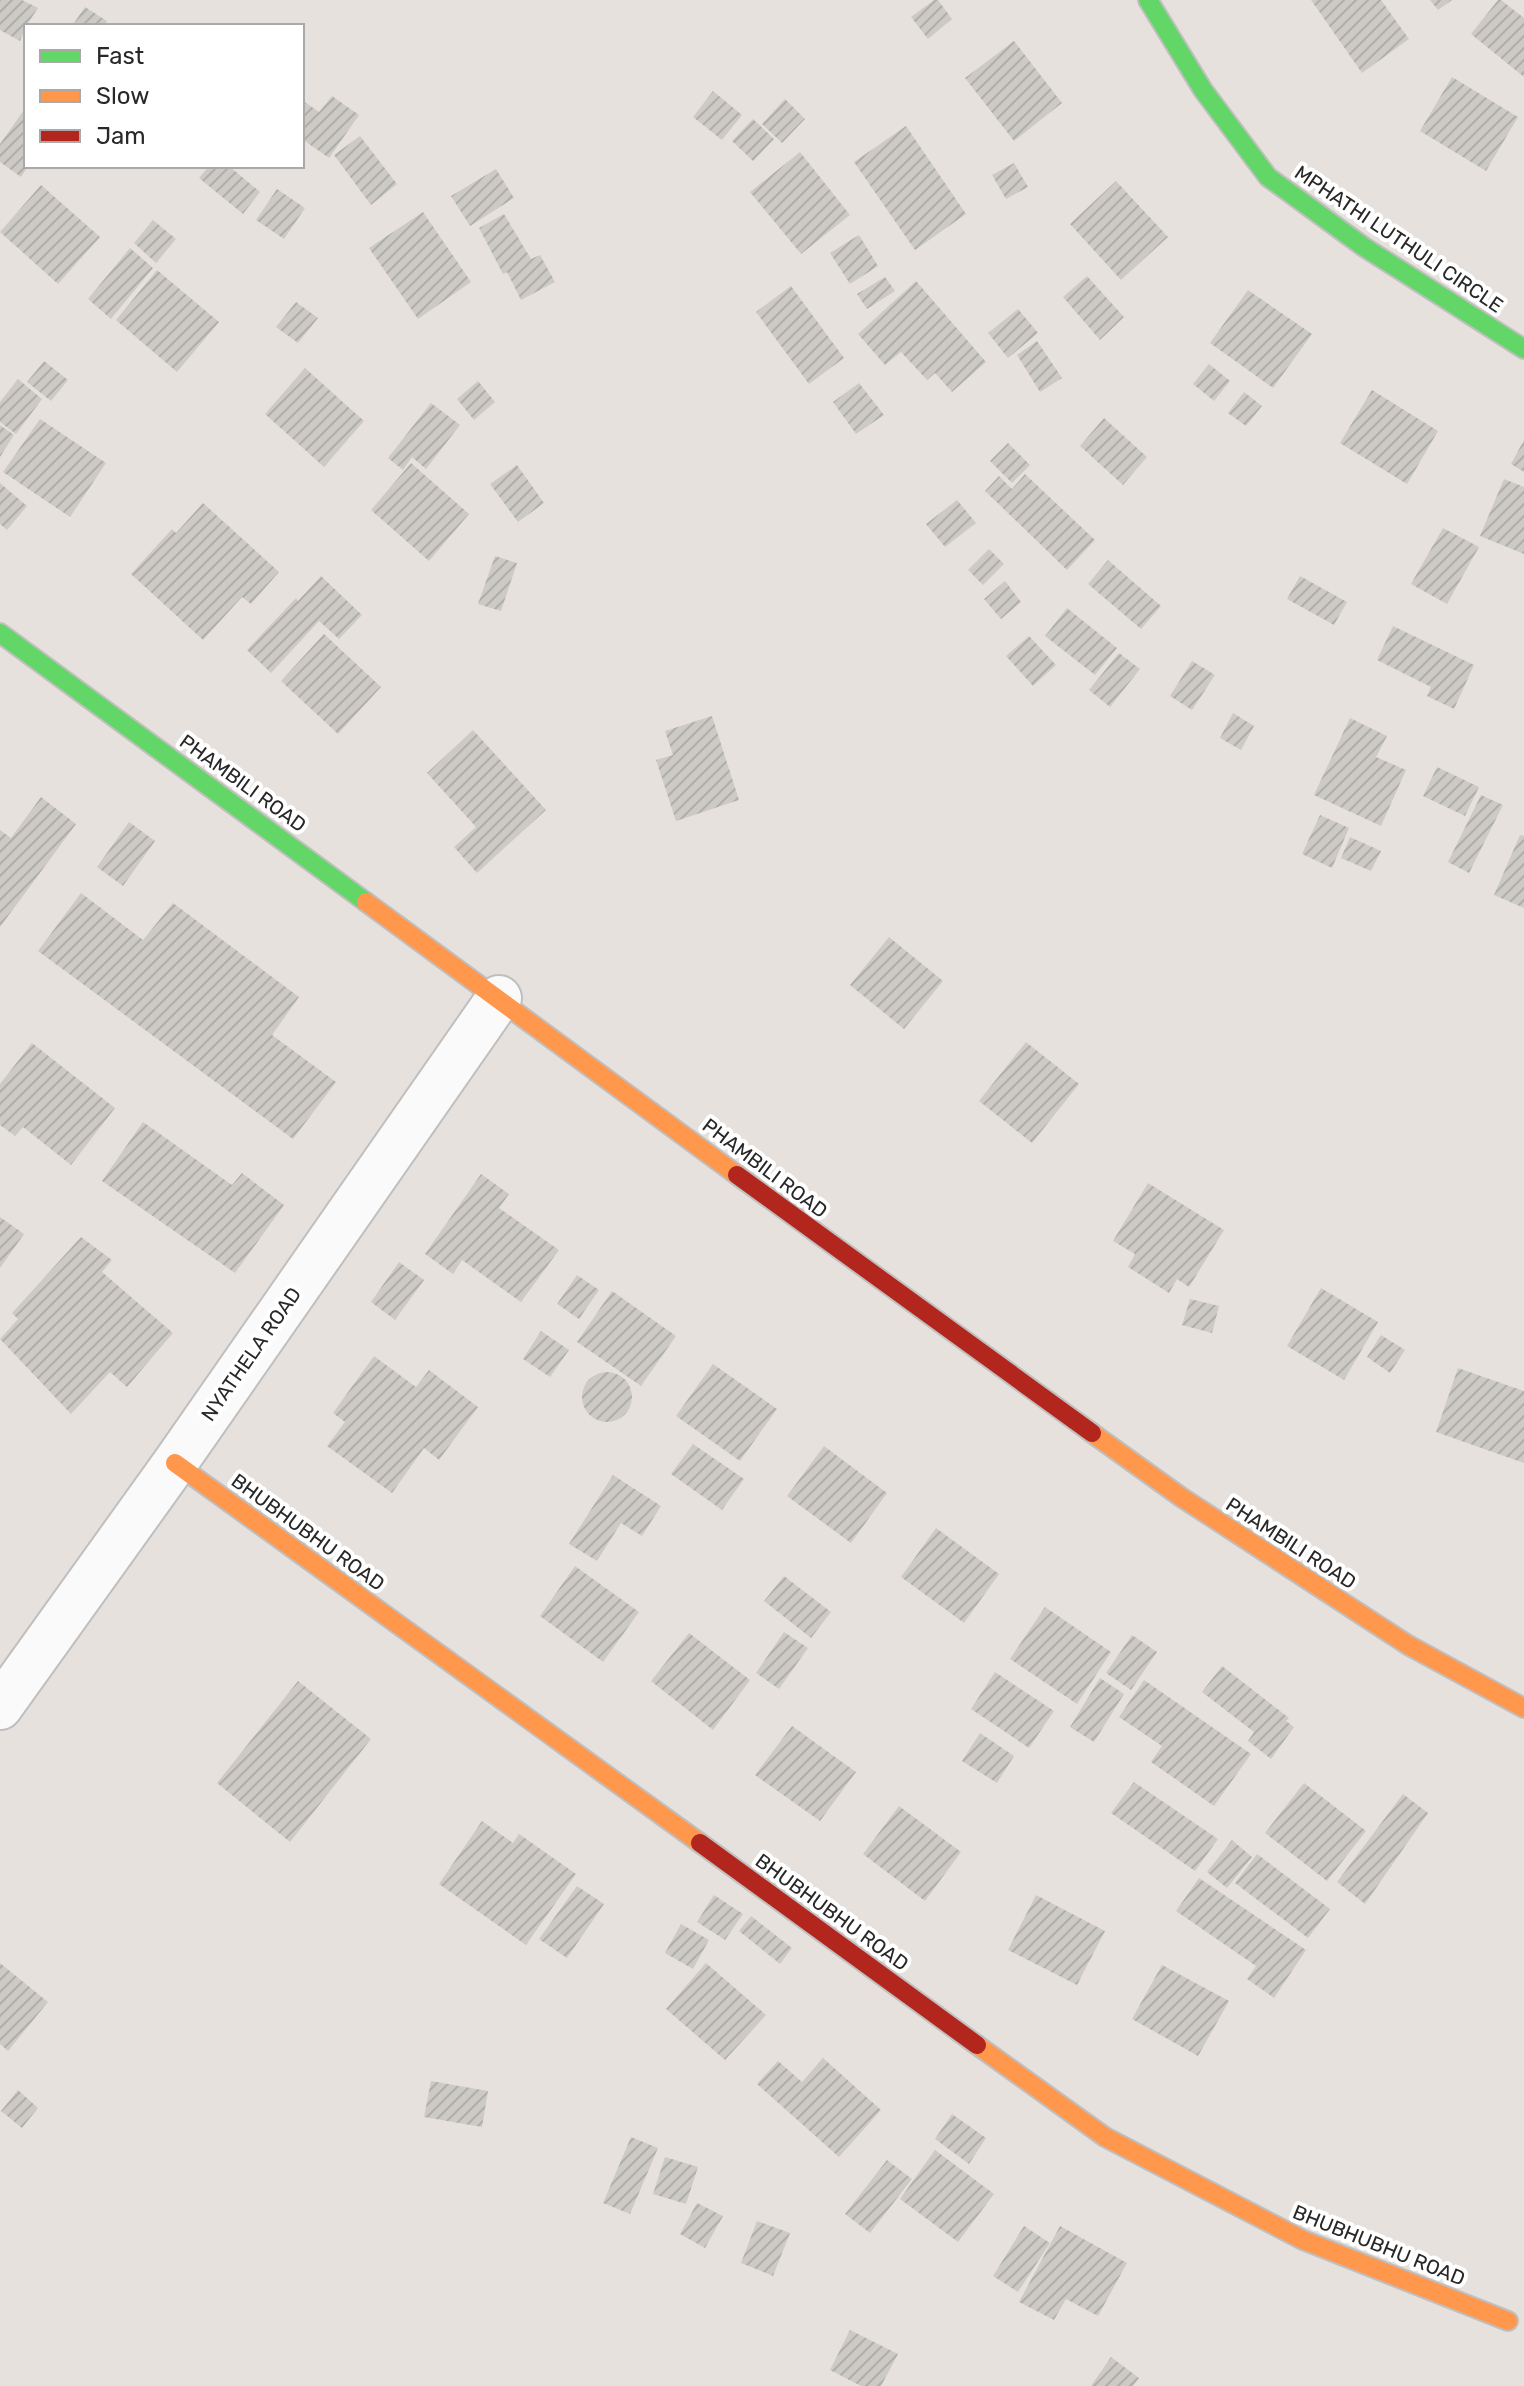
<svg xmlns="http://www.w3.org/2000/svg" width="1524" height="2386" font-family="Rubik,sans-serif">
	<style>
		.building { fill: url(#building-hatch) }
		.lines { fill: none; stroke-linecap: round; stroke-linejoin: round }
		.street-casing { stroke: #c0bfbf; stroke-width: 48 }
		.fast-casing { stroke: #c0bfbf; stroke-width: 22 }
		.slow-casing { stroke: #c0bfbf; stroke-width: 22 }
		.jam-casing { stroke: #c0bfbf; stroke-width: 22 }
		.street { stroke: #fbfafa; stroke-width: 44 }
		.fast { stroke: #63d668; stroke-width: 18 }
		.slow { stroke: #ff974d; stroke-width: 18 }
		.jam { stroke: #b3261e; stroke-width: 18 }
		.labels { text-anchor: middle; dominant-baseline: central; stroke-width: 8; stroke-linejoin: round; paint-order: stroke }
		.street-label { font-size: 20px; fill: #282828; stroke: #fff }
	</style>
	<defs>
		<pattern id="building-hatch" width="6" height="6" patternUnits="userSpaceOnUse" patternTransform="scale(2)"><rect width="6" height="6" fill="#cdcac6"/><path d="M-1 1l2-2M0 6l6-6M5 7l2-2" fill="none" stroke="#b0aeaa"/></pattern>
	</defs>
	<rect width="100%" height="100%" fill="#e7e1dd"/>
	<g class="building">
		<polygon points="0,0 22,0 38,8 26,26 20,41 0,30"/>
		<polygon points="934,0 938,0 952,19 928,39 911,17"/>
		<polygon points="1311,0 1381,0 1409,39 1362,73"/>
		<polygon points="1430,0 1452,0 1438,10"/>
		<polygon points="1498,0 1501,0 1524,18 1524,77 1471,34"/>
		<polygon points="85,7 107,21 104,26 72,26"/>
		<polygon points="1014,41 1062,103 1014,141 965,78"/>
		<polygon points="1452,77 1518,117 1486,171 1420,131"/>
		<polygon points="713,91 742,115 722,140 693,117"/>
		<polygon points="332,96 359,115 329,158 302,139 302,100 319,112"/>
		<polygon points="785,99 805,119 782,143 762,124"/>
		<polygon points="26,107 28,166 21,177 0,162 0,144"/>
		<polygon points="753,119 774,139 753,161 732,141"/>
		<polygon points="906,126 966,214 915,250 854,162"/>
		<polygon points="360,136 397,184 371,205 334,155"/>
		<polygon points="800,152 850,215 801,254 750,192"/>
		<polygon points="1014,163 1028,187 1006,199 992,175"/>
		<polygon points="209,166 229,166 260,192 243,214 199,178"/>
		<polygon points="496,169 514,198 470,226 451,196"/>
		<polygon points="1116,181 1168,237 1121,280 1070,224"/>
		<polygon points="41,185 100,237 58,284 0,232"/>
		<polygon points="277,189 305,208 284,239 256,220"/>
		<polygon points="423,212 471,282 418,319 369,248"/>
		<polygon points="504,214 531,259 540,255 555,282 521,300 507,272 503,274 479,228"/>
		<polygon points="153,220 176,239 156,263 134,243"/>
		<polygon points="859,235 878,266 850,284 830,253"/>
		<polygon points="130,248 153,268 111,319 88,299"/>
		<polygon points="157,270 219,322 177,372 116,320"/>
		<polygon points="1087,276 1124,317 1100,340 1063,297"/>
		<polygon points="885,277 895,291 867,309 857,294"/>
		<polygon points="916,281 986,362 952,392 935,373 927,380 901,352 885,365 858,334"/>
		<polygon points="791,286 844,358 809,384 756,312"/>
		<polygon points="1248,290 1312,334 1273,388 1210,343"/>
		<polygon points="296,302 318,318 298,343 276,327"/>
		<polygon points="1018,309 1038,333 1008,358 988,333"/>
		<polygon points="1037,341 1062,378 1040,392 1017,355"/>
		<polygon points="44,361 68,380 51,401 27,382"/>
		<polygon points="1209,364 1230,381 1214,401 1193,384"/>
		<polygon points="305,368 364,421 324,467 265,414"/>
		<polygon points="18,379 42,399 16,434 0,422 0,402"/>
		<polygon points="478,381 495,402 474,420 457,399"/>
		<polygon points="859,383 884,415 856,434 833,402"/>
		<polygon points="1372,390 1438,431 1407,484 1340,443"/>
		<polygon points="1244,392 1262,406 1246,426 1228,413"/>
		<polygon points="431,403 460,425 426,469 412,457 403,470 388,458"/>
		<polygon points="1104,418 1147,457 1123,485 1080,446"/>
		<polygon points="40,419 106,463 70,517 3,472"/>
		<polygon points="0,425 14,435 0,457"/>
		<polygon points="1524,440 1524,472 1511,464"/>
		<polygon points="1008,443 1030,465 1012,483 990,461"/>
		<polygon points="411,463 469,514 429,561 371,510"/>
		<polygon points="517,465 544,503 518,522 490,484"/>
		<polygon points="1025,474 1095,540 1067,570 985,491 999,476 1012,489"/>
		<polygon points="1504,479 1524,487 1524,554 1480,536"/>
		<polygon points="0,483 27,506 7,530 0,524"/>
		<polygon points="957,500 976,523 945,547 926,524"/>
		<polygon points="203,503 279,572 251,604 242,597 203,640 131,574 172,529 176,533"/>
		<polygon points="1443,528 1479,547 1447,604 1411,584"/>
		<polygon points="989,549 1004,564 983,585 968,570"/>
		<polygon points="495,556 517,563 501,611 478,604"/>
		<polygon points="1108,560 1161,606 1141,629 1088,584"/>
		<polygon points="321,576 362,615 339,639 319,621 271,673 247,650 296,598 298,601"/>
		<polygon points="1300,576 1347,602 1334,625 1287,599"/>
		<polygon points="1005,581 1021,602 1001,619 984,599"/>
		<polygon points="1067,608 1117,648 1095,675 1045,636"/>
		<polygon points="1393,626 1474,665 1454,709 1427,696 1431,687 1377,660"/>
		<polygon points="324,634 381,687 338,734 281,681"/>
		<polygon points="1029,636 1056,665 1033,686 1006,656"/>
		<polygon points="1119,653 1140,669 1110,707 1089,690"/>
		<polygon points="1192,661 1215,675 1192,710 1170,696"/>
		<polygon points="1233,713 1254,726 1241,750 1220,738"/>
		<polygon points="712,716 739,800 676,821 656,760 673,755 665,731"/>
		<polygon points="1350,718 1387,736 1376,757 1406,770 1381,826 1314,795"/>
		<polygon points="473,730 546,810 477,873 454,847 476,827 427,773"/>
		<polygon points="1437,767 1479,787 1465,816 1423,796"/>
		<polygon points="1481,795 1503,805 1469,873 1448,862"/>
		<polygon points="41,797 76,824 0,927 0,830 11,838"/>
		<polygon points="1320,815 1349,828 1332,868 1302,854"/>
		<polygon points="129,822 155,841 123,886 97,867"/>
		<polygon points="1520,835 1524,836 1524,908 1494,895"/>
		<polygon points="1350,837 1381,851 1371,871 1341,858"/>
		<polygon points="81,893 143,940 173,903 299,997 272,1035 336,1082 293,1139 38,951"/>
		<polygon points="889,937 943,981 904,1029 850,985"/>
		<polygon points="1026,1042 1079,1084 1032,1143 979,1101"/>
		<polygon points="32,1043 115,1108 71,1165 23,1127 15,1136 0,1125 0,1084"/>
		<polygon points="143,1122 232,1185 242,1173 284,1205 235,1273 102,1181"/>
		<polygon points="481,1174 509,1194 499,1208 559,1250 521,1302 462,1260 453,1274 425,1254"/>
		<polygon points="1148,1183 1224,1230 1189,1287 1177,1279 1169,1293 1128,1267 1135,1254 1113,1241"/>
		<polygon points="0,1217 24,1234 0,1268"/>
		<polygon points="81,1237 112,1260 102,1272 173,1333 127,1387 110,1372 71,1414 0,1339 18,1319 12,1313"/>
		<polygon points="399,1262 424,1280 395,1320 371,1302"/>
		<polygon points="577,1275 599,1290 579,1319 557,1304"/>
		<polygon points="1321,1288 1378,1322 1344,1380 1287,1346"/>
		<polygon points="612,1291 676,1336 641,1386 577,1342"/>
		<polygon points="1190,1299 1219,1306 1212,1333 1182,1325"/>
		<polygon points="541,1331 569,1350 550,1377 523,1359"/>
		<polygon points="1381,1335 1405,1350 1390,1373 1367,1357"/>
		<polygon points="374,1356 416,1387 429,1370 478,1407 439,1460 424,1448 392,1493 327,1446 345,1422 333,1413"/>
		<polygon points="713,1364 777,1409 740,1461 676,1416"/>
		<polygon points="1458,1368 1524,1391 1524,1463 1436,1432"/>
		<circle cx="607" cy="1397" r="25"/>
		<polygon points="693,1444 744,1479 722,1510 671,1474"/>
		<polygon points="824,1446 887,1493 851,1543 787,1496"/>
		<polygon points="613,1475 661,1506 642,1536 621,1523 597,1561 569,1544"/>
		<polygon points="936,1528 999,1574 964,1623 901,1577"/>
		<polygon points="575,1566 639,1612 603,1662 540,1616"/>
		<polygon points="784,1576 831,1612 811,1638 764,1601"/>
		<polygon points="1045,1607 1111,1652 1077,1704 1010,1659"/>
		<polygon points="784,1632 808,1648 779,1689 756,1673"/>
		<polygon points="689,1633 750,1680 713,1730 651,1681"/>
		<polygon points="1132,1635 1157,1652 1131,1690 1106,1673"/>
		<polygon points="1222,1666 1289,1718 1286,1721 1294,1727 1271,1759 1248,1741 1254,1732 1202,1692"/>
		<polygon points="995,1672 1054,1711 1029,1748 971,1709"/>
		<polygon points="1100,1678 1124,1694 1094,1742 1070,1727"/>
		<polygon points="1144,1680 1251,1754 1214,1806 1151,1762 1162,1746 1119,1717"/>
		<polygon points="298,1681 371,1739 290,1842 217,1783"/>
		<polygon points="792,1726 856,1772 820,1821 755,1775"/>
		<polygon points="980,1733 1014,1756 997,1783 962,1761"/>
		<polygon points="1134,1782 1218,1839 1195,1871 1111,1813"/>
		<polygon points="1304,1783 1366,1831 1327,1881 1265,1833"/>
		<polygon points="1403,1794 1428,1813 1365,1904 1337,1882"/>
		<polygon points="899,1806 961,1852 925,1901 863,1854"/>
		<polygon points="482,1821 513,1843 519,1834 576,1874 526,1945 439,1884"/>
		<polygon points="1232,1840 1252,1857 1227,1888 1207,1872"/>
		<polygon points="1257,1854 1330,1909 1308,1938 1235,1883"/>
		<polygon points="1199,1878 1306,1950 1274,1998 1247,1979 1256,1966 1176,1911"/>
		<polygon points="577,1886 604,1904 567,1958 539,1939"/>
		<polygon points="714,1895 743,1914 725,1940 697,1922"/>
		<polygon points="1036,1895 1105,1931 1077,1985 1008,1950"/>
		<polygon points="751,1916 792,1948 780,1964 739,1931"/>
		<polygon points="681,1924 709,1940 693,1969 665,1953"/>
		<polygon points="0,1963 48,2002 8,2051 0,2044"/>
		<polygon points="706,1963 766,2015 725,2060 666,2009"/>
		<polygon points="1162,1965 1229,2001 1198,2056 1132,2019"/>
		<polygon points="823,2058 881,2110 839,2157 757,2084 778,2061 802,2082"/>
		<polygon points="431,2081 488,2091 482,2127 424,2117"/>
		<polygon points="18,2090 38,2108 22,2128 1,2111"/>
		<polygon points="952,2114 986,2138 969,2164 935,2139"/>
		<polygon points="631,2137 658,2148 630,2214 603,2203"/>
		<polygon points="935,2150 994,2194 958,2242 900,2199"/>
		<polygon points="665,2157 698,2167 686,2204 653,2194"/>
		<polygon points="887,2160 912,2179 870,2233 845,2214"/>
		<polygon points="697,2203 723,2216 705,2248 680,2234"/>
		<polygon points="757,2221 790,2233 773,2276 741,2263"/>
		<polygon points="1024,2226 1050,2243 1018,2292 993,2276"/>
		<polygon points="1060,2226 1127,2263 1098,2316 1066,2299 1054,2320 1019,2302"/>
		<polygon points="850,2330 898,2354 881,2386 861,2386 830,2370"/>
		<polygon points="1111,2357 1139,2378 1133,2386 1091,2386"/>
	</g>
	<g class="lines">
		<defs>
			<polyline id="street" points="0,1707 175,1463 499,998"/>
			<g id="fast">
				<polyline points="1148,0 1203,90 1268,177 1364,247 1524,349"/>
				<polyline points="0,633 366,902"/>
			</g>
			<g id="slow">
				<polyline points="366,902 737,1175"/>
				<polyline points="1092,1433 1181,1497 1408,1645 1524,1708"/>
				<polyline points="175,1463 700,1843"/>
				<polyline points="977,2045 1105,2137 1303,2240 1508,2321"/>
			</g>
			<g id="jam">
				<polyline points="737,1175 1092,1433"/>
				<polyline points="700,1843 977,2045"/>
			</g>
		</defs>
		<use href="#street" class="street-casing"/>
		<use href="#fast" class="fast-casing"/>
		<use href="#slow" class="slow-casing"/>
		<use href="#jam" class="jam-casing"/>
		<use href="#street" class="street"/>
		<use href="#fast" class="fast"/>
		<use href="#slow" class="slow"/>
		<use href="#jam" class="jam"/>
	</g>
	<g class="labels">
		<g class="street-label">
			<text transform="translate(1399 239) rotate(34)">MPHATHI LUTHULI CIRCLE</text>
			<text transform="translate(243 783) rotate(36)">PHAMBILI ROAD</text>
			<text transform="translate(765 1168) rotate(37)">PHAMBILI ROAD</text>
			<text transform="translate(251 1354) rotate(-55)">NYATHELA ROAD</text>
			<text transform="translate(308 1532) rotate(36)">BHUBHUBHU ROAD</text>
			<text transform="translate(1291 1543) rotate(33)">PHAMBILI ROAD</text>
			<text transform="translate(832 1912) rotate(36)">BHUBHUBHU ROAD</text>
			<text transform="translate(1379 2245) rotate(22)">BHUBHUBHU ROAD</text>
		</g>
	</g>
	<rect x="24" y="24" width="280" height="144" fill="#ffffff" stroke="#a9a9a9" stroke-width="2"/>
	<rect x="40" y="50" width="40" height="12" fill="#63d668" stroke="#a9a9a9" stroke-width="2"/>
	<text x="96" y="64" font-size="24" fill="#282828">Fast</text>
	<rect x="40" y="90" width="40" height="12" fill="#ff974d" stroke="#a9a9a9" stroke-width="2"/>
	<text x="96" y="104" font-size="24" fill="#282828">Slow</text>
	<rect x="40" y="130" width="40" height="12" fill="#b3261e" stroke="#a9a9a9" stroke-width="2"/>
	<text x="96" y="144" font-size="24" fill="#282828">Jam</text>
</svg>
